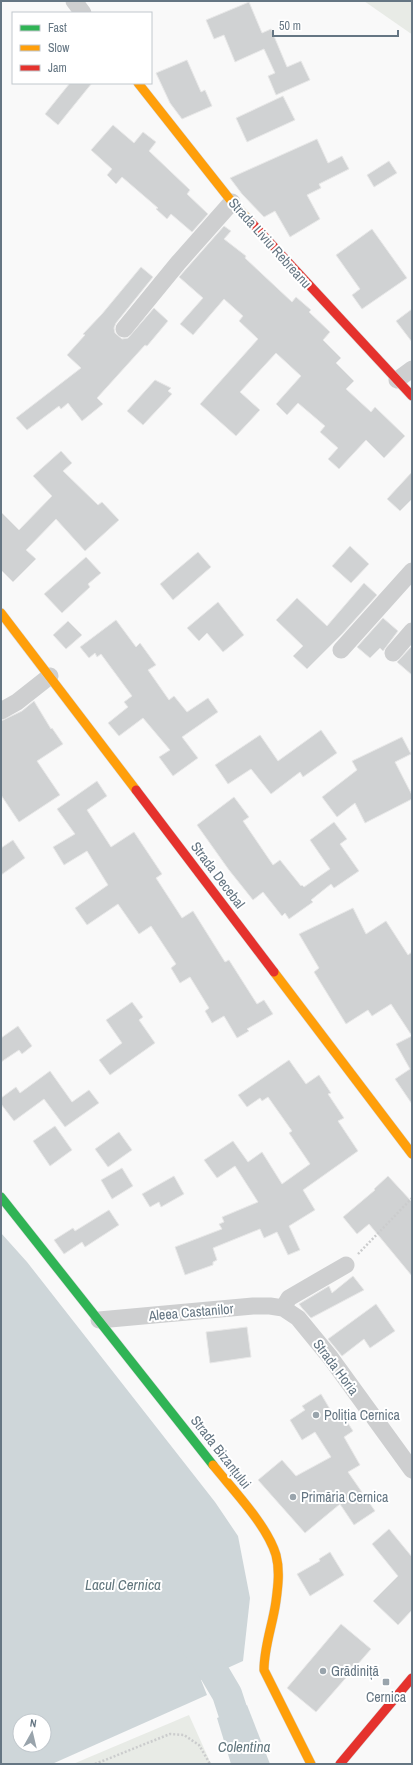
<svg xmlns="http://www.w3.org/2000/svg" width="413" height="1765" font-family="'Archivo Narrow',sans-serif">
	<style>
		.green { fill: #e8ebe6 }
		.water { fill: #ced6d9; fill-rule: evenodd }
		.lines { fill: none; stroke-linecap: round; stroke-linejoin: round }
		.river { stroke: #ced6d9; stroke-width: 30 }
		.building { fill: #d0d2d3; stroke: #e8e8e8 }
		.fast-casing { stroke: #d5d6d7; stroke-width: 10 }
		.slow-casing { stroke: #d5d6d7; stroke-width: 10 }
		.jam-casing { stroke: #d5d6d7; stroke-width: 10 }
		.path { stroke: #cbcccd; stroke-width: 2.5; stroke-dasharray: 2 2; stroke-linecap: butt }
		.street { stroke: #cecfd0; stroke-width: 17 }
		.fast { stroke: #30b455; stroke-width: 9 }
		.slow { stroke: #ff9f0a; stroke-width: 9 }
		.jam { stroke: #e5322d; stroke-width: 9 }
		.poi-dot { fill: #99a4ac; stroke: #fff; stroke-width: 1.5 }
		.labels { text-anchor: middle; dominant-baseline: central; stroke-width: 4; stroke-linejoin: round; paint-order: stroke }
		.street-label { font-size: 14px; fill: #657683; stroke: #fff }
		.poi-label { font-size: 14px; fill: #657683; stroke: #fff; text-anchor: start }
		.water-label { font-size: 15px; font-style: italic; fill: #60757c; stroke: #fff }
	</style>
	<rect width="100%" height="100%" fill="#f9f9f9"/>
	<g class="green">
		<polygon points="364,1 412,1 412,34 410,33"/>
		<polygon points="189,1715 211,1764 73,1764"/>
	</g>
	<g class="water">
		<path d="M 1,1233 L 27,1262 L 215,1502 L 238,1536 L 250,1598 L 243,1661 L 201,1680 L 207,1695 L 52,1764 L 1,1764 ZM 20,1721 L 44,1721 L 44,1745 L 20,1745 Z"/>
		<polygon points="247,1705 270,1764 231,1764 217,1718"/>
	</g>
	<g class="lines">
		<polyline class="river" points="192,1641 204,1655 227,1694 250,1764"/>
	</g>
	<g class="building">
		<polygon points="249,2 262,33 271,29 287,67 301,61 310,80 276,95 268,76 275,73 264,49 235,62 224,35 214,39 206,20"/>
		<polygon points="187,60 201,92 205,90 212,106 182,119 170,103 156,73"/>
		<polygon points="70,83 92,83 58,125 45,114"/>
		<polygon points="283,96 295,120 247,142 236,118"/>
		<polygon points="113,125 134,143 143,132 156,142 149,151 190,190 187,194 208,214 192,232 171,214 167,219 156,209 158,208 122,177 116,184 107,175 112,169 91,150"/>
		<polygon points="317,139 328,163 342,156 349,169 319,184 321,188 307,195 320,219 290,237 275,211 264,217 242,194 230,178"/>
		<polygon points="389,161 397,173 374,187 367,175"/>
		<polygon points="224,226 231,231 224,239 246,256 245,258 292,302 296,297 311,310 309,312 330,332 323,340 341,358 336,363 354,381 346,389 371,412 375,407 405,436 384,458 366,440 339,469 328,459 338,448 320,432 325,426 298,403 287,415 276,404 301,376 276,353 240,392 260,410 236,436 200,404 258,339 239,321 243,316 224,299 193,335 180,324 203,298 179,277"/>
		<polygon points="372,229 407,278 362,309 352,295 360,289 336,255"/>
		<polygon points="141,267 153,277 116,323 114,328 115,333 122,339 128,338 154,308 168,321 147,346 145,345 97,398 103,404 82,421 68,403 61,409 59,406 27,430 16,418 81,368 67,355 85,335 83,334 102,314"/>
		<polygon points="412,309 412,342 396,321"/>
		<polygon points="155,380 171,388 168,391 172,394 143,425 127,411"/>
		<polygon points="61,451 72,463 63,471 98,505 102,502 119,520 85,551 56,519 26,550 36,559 13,582 1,570 1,512 19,530 52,496 33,476"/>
		<polygon points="412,472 412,499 400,511 387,499"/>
		<polygon points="350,546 369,564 351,583 332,566"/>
		<polygon points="198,552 211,567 173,600 160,584"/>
		<polygon points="86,557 101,573 88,584 90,587 62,613 44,594"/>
		<polygon points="364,583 377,595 342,634 307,669 293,656 303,646 276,620 297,598 327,626"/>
		<polygon points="218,602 244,635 223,652 207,633 199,641 187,628"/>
		<polygon points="383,618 398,631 383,651 380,648 370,658 357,647"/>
		<polygon points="116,620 136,647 140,643 156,665 148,670 169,700 174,696 187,712 208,698 218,712 182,737 198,758 173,776 159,757 170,750 143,718 119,736 108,723 128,707 124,702 132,696 101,654 97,657 95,653 89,658 80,647"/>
		<polygon points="68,621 82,635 66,649 53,635"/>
		<polygon points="412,646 412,675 397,662"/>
		<polygon points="34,701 51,729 52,728 63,744 37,761 60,795 19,822 1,795 1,721 22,711"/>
		<polygon points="321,730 337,753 303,777 300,772 271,794 251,769 228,784 215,765 260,735 278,761"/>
		<polygon points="402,737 411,754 395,762 412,795 412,799 365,823 355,803 337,817 322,797 357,770 352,761"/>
		<polygon points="97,781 107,796 87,810 111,847 134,832 162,874 156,878 182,918 193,911 225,962 229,960 257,1004 264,1000 273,1014 247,1029 249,1031 237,1038 224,1016 212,1023 205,1011 209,1008 190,977 180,983 171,968 176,964 151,926 139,934 118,904 87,925 75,908 108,885 87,851 64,865 53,847 75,834 57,809"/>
		<polygon points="234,797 249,817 243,821 273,865 280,860 301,886 302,885 304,887 330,869 310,840 334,822 347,839 340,844 359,871 334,888 331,884 311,900 313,902 289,919 285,913 282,916 263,892 253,900 229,870 197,825"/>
		<polygon points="13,840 25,858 1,875 1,848"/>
		<polygon points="353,908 366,934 386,921 408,955 412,952 412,1104 395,1079 410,1069 396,1044 412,1036 391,1004 372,1016 368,1010 346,1024 314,972 319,968 299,934"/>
		<polygon points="132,1002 143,1017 139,1020 155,1043 110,1075 99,1060 122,1043 106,1020"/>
		<polygon points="18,1026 32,1046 22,1054 19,1050 1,1062 1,1038"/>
		<polygon points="289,1060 306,1084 319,1075 331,1093 328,1094 344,1118 338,1121 358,1151 303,1190 315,1210 289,1226 300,1250 288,1255 277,1232 264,1238 260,1229 213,1248 217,1260 213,1262 213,1265 185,1275 175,1247 222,1229 219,1224 224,1222 222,1217 258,1202 235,1166 217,1178 204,1160 233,1141 248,1162 262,1152 282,1184 310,1164 289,1133 292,1131 268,1097 262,1101 260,1098 247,1107 238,1095"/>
		<polygon points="50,1071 72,1102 89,1090 99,1103 65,1127 44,1099 14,1121 1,1104 1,1098 16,1087 20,1093"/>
		<polygon points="55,1126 72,1150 50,1166 33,1141"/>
		<polygon points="119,1132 132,1150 108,1167 95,1149"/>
		<polygon points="122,1168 133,1186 112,1199 101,1180"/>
		<polygon points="174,1176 184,1194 161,1207 159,1202 150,1207 142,1194"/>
		<polygon points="388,1176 412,1202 412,1276 369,1224 357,1234 343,1217 375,1190 374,1189"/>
		<polygon points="109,1210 119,1225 85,1247 82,1242 64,1254 54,1240 73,1228 75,1231"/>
		<polygon points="353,1276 364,1290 311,1318 302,1308 299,1304 329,1286 332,1293"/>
		<polygon points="376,1304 395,1331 370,1348 364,1339 342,1356 328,1339"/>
		<polygon points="247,1327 251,1357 210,1363 206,1332"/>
		<polygon points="321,1394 337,1421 344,1417 353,1431 344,1437 360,1465 348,1472 375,1511 354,1525 340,1504 305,1533 258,1480 282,1460 296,1476 331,1457 315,1432 302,1440 290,1420 305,1410 302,1406"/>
		<polygon points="389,1529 412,1557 412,1610 398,1625 373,1601 398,1576 372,1544"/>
		<polygon points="330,1552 344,1575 310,1596 297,1574 320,1561 319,1559"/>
		<polygon points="341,1624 371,1649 316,1712 287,1688"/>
	</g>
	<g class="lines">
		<defs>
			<polyline id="fast" points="1,1197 213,1465"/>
			<g id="slow">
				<polyline points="138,83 232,202 249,220"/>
				<polyline points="1,613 136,790"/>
				<polyline points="274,972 412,1154"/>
				<path d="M 213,1465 C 233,1490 267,1525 276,1555 C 280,1570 278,1586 276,1601 C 273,1624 264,1646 264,1670 L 311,1764"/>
			</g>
			<g id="jam">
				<polyline points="249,220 412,396"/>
				<polyline points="136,790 274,972"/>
				<polyline points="340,1764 412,1678"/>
			</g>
		</defs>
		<use href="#fast" class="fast-casing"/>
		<use href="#slow" class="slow-casing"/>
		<use href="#jam" class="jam-casing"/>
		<g class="path">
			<polyline points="358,1254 412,1198"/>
			<polyline points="95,1764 170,1734 184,1735 199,1745 210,1764"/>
		</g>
		<g class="street">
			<polyline points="74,1 83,13"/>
			<polyline points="124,329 178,263 232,202"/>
			<polyline points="397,380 412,369"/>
			<polyline points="341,650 412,571"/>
			<polyline points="393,653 412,631"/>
			<polyline points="1,711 17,702 50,676"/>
			<polyline points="283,1308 289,1298 346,1265"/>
			<polyline points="99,1320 253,1306 270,1306 283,1308 298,1318 330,1357 412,1470"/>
		</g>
		<use href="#fast" class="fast"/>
		<use href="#slow" class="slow"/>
		<use href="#jam" class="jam"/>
	</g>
	<g class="poi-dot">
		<circle cx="316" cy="1415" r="4"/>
		<circle cx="293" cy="1497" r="4"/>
		<circle cx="323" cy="1671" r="4"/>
		<rect x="382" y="1678" width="8" height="8" rx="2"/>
	</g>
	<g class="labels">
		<g class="street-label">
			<text transform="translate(270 243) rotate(48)">Strada Liviu Rebreanu</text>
			<text transform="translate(218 875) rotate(53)">Strada Decebal</text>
			<text transform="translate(191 1312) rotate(-5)">Aleea Castanilor</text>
			<text transform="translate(336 1367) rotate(53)">Strada Horia</text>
			<text transform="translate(221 1452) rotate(52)">Strada Bizanțului</text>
		</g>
		<g class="poi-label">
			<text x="324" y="1415">Poliția Cernica</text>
			<text x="301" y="1497">Primăria Cernica</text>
			<text x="331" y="1671">Grădiniță</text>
			<text x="386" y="1697" text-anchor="middle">Cernica</text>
		</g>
		<g class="water-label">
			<text x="123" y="1584">Lacul Cernica</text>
			<text x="244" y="1746">Colentina</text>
		</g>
	</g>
	<rect width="413" height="1765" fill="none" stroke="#657683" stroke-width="4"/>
	<rect x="12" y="12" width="140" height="72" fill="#ffffff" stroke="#c1c8cd"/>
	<rect x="20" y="25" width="20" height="6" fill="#30b455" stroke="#c1c8cd"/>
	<text x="48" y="32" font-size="12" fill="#657683">Fast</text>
	<rect x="20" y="45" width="20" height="6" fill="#ff9f0a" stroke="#c1c8cd"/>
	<text x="48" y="52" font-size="12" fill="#657683">Slow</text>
	<rect x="20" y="65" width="20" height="6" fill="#e5322d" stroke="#c1c8cd"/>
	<text x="48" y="72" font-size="12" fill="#657683">Jam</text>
	<g transform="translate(32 1733) rotate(8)"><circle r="19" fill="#ffffff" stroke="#c1c8cd"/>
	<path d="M0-3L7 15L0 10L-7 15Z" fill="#99a4ac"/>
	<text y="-6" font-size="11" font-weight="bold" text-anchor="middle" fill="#657683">N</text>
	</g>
	<path d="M273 30v6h125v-6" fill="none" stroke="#657683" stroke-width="2"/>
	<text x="279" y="30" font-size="12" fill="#657683" stroke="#ffffff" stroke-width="3" paint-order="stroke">50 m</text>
</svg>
